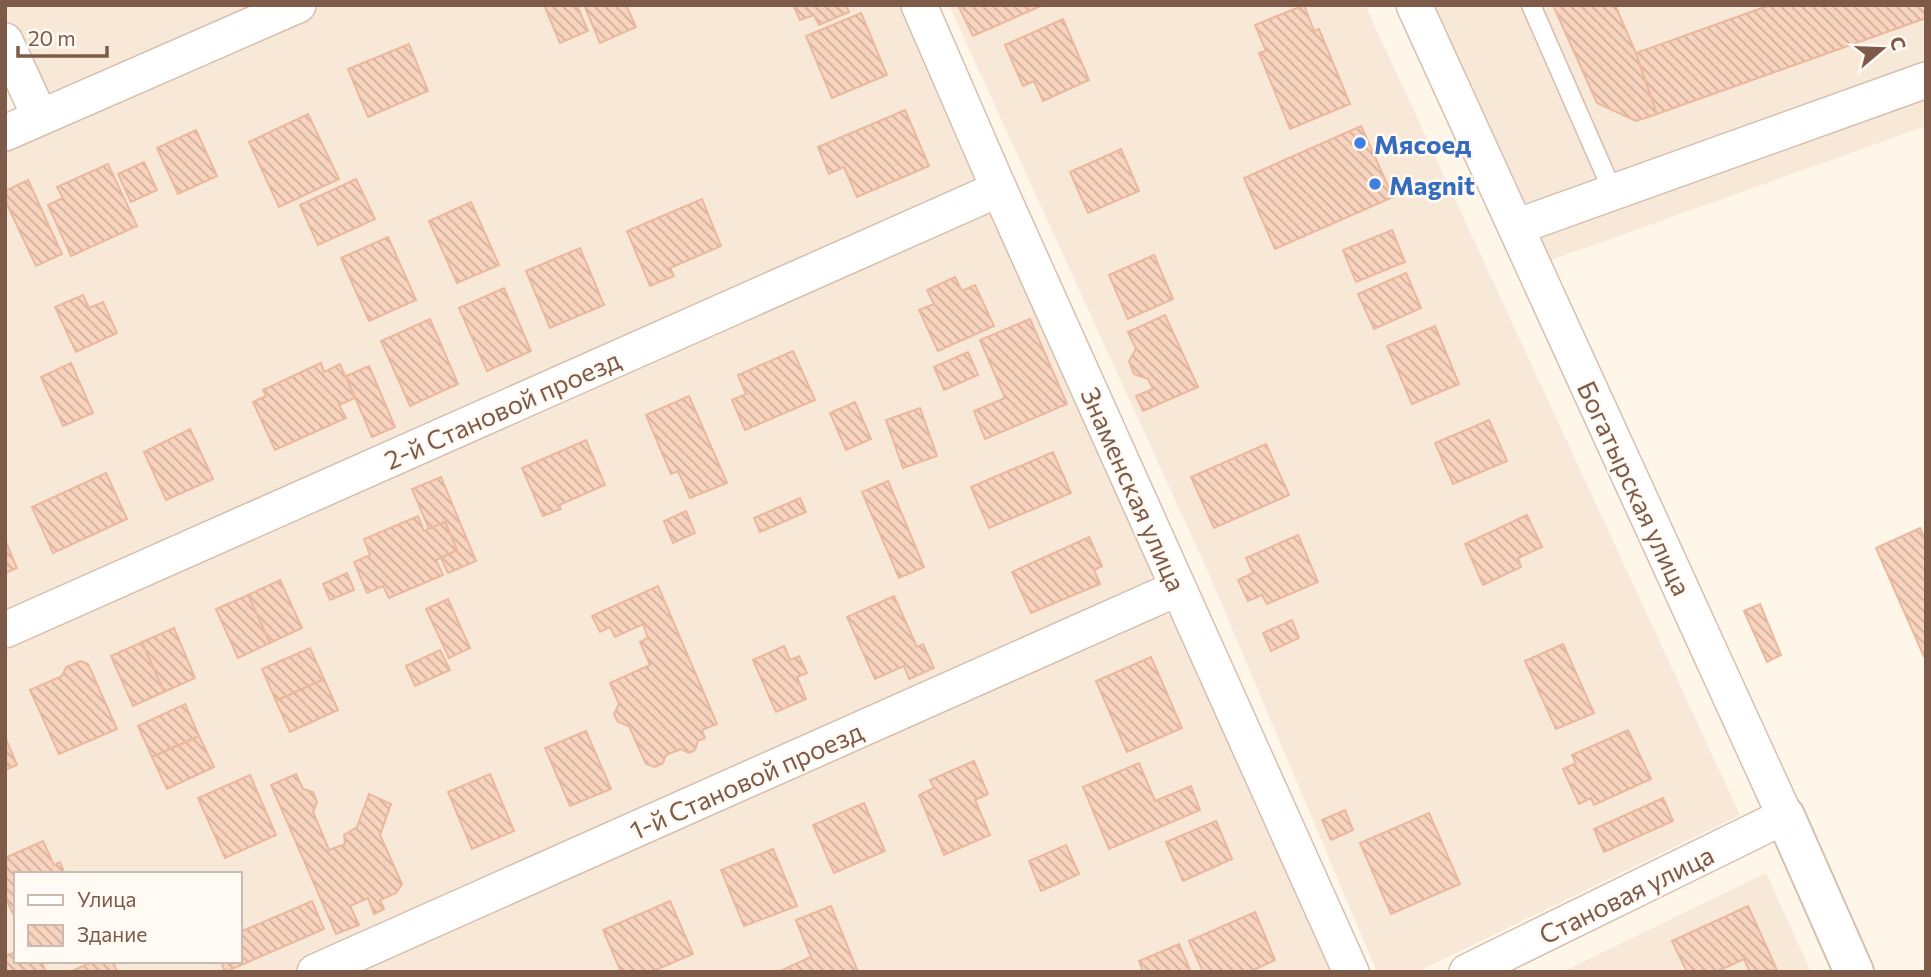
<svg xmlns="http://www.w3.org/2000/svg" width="1931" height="977" font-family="Commissioner,sans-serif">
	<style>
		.residential { fill: #f7e8d7; fill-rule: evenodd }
		.building { fill: url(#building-back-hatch); stroke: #ecb89d; stroke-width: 2 }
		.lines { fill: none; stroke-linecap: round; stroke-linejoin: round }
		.service-casing { stroke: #d6bfb0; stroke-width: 21 }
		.minor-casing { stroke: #d6bfb0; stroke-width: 38 }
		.tertiary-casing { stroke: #d6bfb0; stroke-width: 42 }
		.service { stroke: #fff; stroke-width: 18 }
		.minor { stroke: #fff; stroke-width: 35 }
		.tertiary { stroke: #fff; stroke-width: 38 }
		.shop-dot { fill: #3f7fe0; stroke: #fffaf3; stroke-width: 2.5 }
		.labels { text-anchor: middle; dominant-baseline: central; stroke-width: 5; stroke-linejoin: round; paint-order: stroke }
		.shop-label { font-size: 26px; font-weight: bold; fill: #366cbe; stroke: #fffaf3; text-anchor: start }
		.street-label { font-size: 26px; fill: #7e5a49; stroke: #fffaf3 }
	</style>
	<defs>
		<pattern id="building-back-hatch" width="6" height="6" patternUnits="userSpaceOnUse" patternTransform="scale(1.75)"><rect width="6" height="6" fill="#f8d3be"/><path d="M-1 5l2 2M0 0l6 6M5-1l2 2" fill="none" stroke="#ceae9c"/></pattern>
	</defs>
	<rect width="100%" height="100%" fill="#fff6ea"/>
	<g class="residential">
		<polygon points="5,5 265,5 47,99 39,91 5,17"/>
		<polygon points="324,5 910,5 986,174 974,192 5,618 5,149"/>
		<polygon points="949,5 1365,5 1740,815 1417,972 1377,972 1209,574"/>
		<polygon points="1426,5 1926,5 1926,126 1543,263"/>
		<path d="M 987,211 L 1004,217 L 1157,564 L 1146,589 L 292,972 L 5,972 L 5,644 ZM 16,874 L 240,874 L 240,961 L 16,961 Z"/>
		<polygon points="1161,612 1188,625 1340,972 347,972"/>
		<polygon points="1766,873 1811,972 1562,972"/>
	</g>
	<g class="building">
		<polygon points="544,5 577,5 588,31 560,43"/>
		<polygon points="584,5 626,5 636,27 600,43"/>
		<polygon points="793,5 846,5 849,12 819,25 814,15 800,20"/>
		<polygon points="958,5 1043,5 973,36"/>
		<polygon points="1304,5 1314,31 1319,29 1350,104 1290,129 1259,53 1266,51 1255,25"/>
		<polygon points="1553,5 1615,5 1636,53 1657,114 1636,121 1597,103"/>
		<polygon points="1770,5 1926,5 1926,18 1657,114 1636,53"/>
		<polygon points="861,13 887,75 832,98 806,36"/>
		<polygon points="1063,19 1089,80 1043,101 1034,81 1023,86 1005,45"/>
		<polygon points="409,44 428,91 368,117 348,69"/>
		<polygon points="905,110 929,166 857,197 844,167 829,174 818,147"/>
		<polygon points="308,114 339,179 279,207 249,142"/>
		<polygon points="1361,126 1393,197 1275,249 1244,178"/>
		<polygon points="196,130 217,176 178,194 157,148"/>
		<polygon points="1121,149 1139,191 1088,213 1070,172"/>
		<polygon points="144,162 157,190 131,202 118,174"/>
		<polygon points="108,164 137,226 71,256 48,205 63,198 57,187"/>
		<polygon points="356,179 375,219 318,245 300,205"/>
		<polygon points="28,180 62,254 36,266 5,200 5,191"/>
		<polygon points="702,199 721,246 670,268 674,276 650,286 627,231"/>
		<polygon points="471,202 499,265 457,283 429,221"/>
		<polygon points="1392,230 1405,262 1356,282 1343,250"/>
		<polygon points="388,237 416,300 369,321 341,258"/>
		<polygon points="580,248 604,305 550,328 526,271"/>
		<polygon points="1154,255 1173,299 1128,319 1109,275"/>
		<polygon points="1406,273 1421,308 1374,329 1358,294"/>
		<polygon points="955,277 962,291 975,285 994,326 938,351 919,310 934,304 927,290"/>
		<polygon points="504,288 531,351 487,371 459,308"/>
		<polygon points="83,295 89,308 103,302 117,333 76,352 55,307"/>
		<polygon points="1165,315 1198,387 1143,411 1136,396 1153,389 1148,379 1134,374 1129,361 1136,349 1128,332"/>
		<polygon points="430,319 458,384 410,406 381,341"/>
		<polygon points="1030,319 1067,404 985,439 974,411 1005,398 980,340"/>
		<polygon points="1435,326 1459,384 1412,404 1387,346"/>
		<polygon points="793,351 815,400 745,430 732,400 746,394 738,375"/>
		<polygon points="968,352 978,375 944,390 934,367"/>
		<polygon points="71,363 93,413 63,426 41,377"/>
		<polygon points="321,363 324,372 340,364 355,398 339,405 346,418 275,450 253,402 266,396 263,390"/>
		<polygon points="369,366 395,427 372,437 346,376"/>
		<polygon points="689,396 727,483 690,498 678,471 671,474 646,415"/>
		<polygon points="855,402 871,439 846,450 830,413"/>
		<polygon points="920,408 937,456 903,468 886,420"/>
		<polygon points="1489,420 1507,461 1453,484 1435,443"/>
		<polygon points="190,429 213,479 166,500 144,452"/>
		<polygon points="586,440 605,485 559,505 561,509 543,516 522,468"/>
		<polygon points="1266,444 1289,495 1214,528 1191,477"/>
		<polygon points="1053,452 1071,493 989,528 971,487"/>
		<polygon points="106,473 127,519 53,553 32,507"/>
		<polygon points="441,477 476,561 448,573 441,558 457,550 445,522 429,529 412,489"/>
		<polygon points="888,481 924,567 899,578 862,492"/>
		<polygon points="800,498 806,512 760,532 754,518"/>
		<polygon points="686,511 695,533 673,543 664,521"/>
		<polygon points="1527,515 1542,547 1518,558 1521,567 1483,585 1465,544"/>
		<polygon points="418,516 424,531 445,522 457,550 436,560 443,575 389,598 383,586 367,593 354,562 370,555 364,539"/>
		<polygon points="1920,528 1926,541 1926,661 1876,548"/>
		<polygon points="1298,535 1318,582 1267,604 1262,595 1248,601 1238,580 1253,573 1246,558"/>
		<polygon points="1089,537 1102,566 1094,570 1100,584 1031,613 1012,572"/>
		<polygon points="5,540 17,568 5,573"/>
		<polygon points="347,573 354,590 330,600 323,584"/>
		<polygon points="280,580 302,628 270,643 248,595"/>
		<polygon points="658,586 717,724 702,730 705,738 698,741 695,750 689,753 681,749 666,755 663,763 655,767 646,764 629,726 618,722 614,714 619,704 610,683 650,665 640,642 648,638 643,624 615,637 610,627 600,632 592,616"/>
		<polygon points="248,595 270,643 238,658 216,609"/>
		<polygon points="894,596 917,647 923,644 934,668 909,679 904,666 875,679 847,617"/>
		<polygon points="448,599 470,648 449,658 426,609"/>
		<polygon points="1760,604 1781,655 1767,662 1744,611"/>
		<polygon points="1292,620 1299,638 1271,651 1263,633"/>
		<polygon points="174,628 195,678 164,692 142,642"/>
		<polygon points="142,642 164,692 133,706 111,656"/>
		<polygon points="1563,644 1594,713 1556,729 1525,661"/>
		<polygon points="784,646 790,660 799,656 807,673 797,677 806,699 776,712 753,660"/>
		<polygon points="310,648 324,679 276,701 262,669"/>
		<polygon points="440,650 450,670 415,686 406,666"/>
		<polygon points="1151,657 1182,728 1127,752 1096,681"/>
		<polygon points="81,661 88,664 117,729 59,754 30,690 62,676 66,667"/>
		<polygon points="324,679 338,710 290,732 276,701"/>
		<polygon points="185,704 199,736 152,757 138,726"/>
		<polygon points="1628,730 1651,779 1594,805 1591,798 1579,804 1563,769 1576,763 1572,755"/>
		<polygon points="586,731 611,789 570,806 545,748"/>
		<polygon points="199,736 214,767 167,789 152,757"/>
		<polygon points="5,737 17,765 5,770"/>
		<polygon points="974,761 988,794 975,800 990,835 944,855 919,795 934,788 930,780"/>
		<polygon points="1139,763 1155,801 1191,786 1200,810 1109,849 1083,787"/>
		<polygon points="296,774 303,789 313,792 317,802 313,812 329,850 345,844 344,835 357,827 369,794 391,804 380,835 402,884 396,893 380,900 384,909 374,914 368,898 350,906 359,925 336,934 271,785"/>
		<polygon points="490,774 514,831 472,849 448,792"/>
		<polygon points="250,775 276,835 225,858 198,798"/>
		<polygon points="1663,798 1673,821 1604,852 1594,829"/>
		<polygon points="864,803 885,851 834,873 813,825"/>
		<polygon points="1345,810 1353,830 1331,840 1322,820"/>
		<polygon points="1429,813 1460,884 1391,914 1360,843"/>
		<polygon points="1216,821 1232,859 1183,881 1166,842"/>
		<polygon points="43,841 54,865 60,862 65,874 16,874 16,913 13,914 5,896 5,858"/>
		<polygon points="1066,845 1079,874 1041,891 1029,861"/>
		<polygon points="773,849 797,906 744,926 721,870"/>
		<polygon points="312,901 324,929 225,972 221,961 240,961 240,932"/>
		<polygon points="670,901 693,954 651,972 621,972 603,930"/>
		<polygon points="831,906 858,972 778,972 811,957 796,920"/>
		<polygon points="1748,906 1777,970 1750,972 1744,959 1716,972 1687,972 1672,941"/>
		<polygon points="1255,912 1275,960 1249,972 1203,972 1189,941"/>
		<polygon points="1179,944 1191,972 1143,972 1139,961"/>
		<polygon points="16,952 16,961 41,961 46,972 5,972 5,956"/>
		<polygon points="94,961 113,961 117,972 70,972"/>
	</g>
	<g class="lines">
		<defs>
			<polyline id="service" points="1531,5 1613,192"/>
			<g id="minor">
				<polyline points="919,5 999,189 1351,972"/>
				<polyline points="1414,5 1785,816 1467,972"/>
				<polyline points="5,41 40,117"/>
				<polyline points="5,133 298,5"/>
				<polyline points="1516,227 1926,80"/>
				<polyline points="5,630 999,189"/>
				<polyline points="315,972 1178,588"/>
			</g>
			<polyline id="tertiary" points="1785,816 1854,972"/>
		</defs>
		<use href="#service" class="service-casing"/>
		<use href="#minor" class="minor-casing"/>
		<use href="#tertiary" class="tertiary-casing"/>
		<use href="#service" class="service"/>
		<use href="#minor" class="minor"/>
		<use href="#tertiary" class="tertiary"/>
	</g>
	<g class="shop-dot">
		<circle cx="1360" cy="143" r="7"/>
		<circle cx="1375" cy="184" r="7"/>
	</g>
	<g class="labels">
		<g class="shop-label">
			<text x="1374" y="143">Мясоед</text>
			<text x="1389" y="184">Magnit</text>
		</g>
		<g class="street-label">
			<text transform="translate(502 409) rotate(-24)">2-й Становой проезд</text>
			<text transform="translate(1635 488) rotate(65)">Богатырская улица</text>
			<text transform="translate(1134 489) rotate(66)">Знаменская улица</text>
			<text transform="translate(746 780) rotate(-24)">1-й Становой проезд</text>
			<text transform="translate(1626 894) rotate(-26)">Становая улица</text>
		</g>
	</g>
	<rect width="1931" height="977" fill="none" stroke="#7e5a49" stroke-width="14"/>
	<rect x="14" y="872" width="228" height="91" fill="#fffaf3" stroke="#cbbaaf" stroke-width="2"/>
	<rect x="28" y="895" width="35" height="10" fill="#ffffff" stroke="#cbbaaf" stroke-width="2"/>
	<text x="77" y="907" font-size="21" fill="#7e5a49">Улица</text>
	<rect x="28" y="925" width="35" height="21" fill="url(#building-back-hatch)" stroke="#cbbaaf" stroke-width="2"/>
	<text x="77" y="942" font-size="21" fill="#7e5a49">Здание</text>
	<g transform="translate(1882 49) rotate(71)" stroke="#fffaf3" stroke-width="5" paint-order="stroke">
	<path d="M0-5L12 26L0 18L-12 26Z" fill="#7e5a49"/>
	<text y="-10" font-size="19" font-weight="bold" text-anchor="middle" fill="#7e5a49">С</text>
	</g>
	<path d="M18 46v10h89v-10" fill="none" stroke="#7e5a49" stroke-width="3.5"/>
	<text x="28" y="46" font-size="21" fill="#7e5a49" stroke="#fffaf3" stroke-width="5" paint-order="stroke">20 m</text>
</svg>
